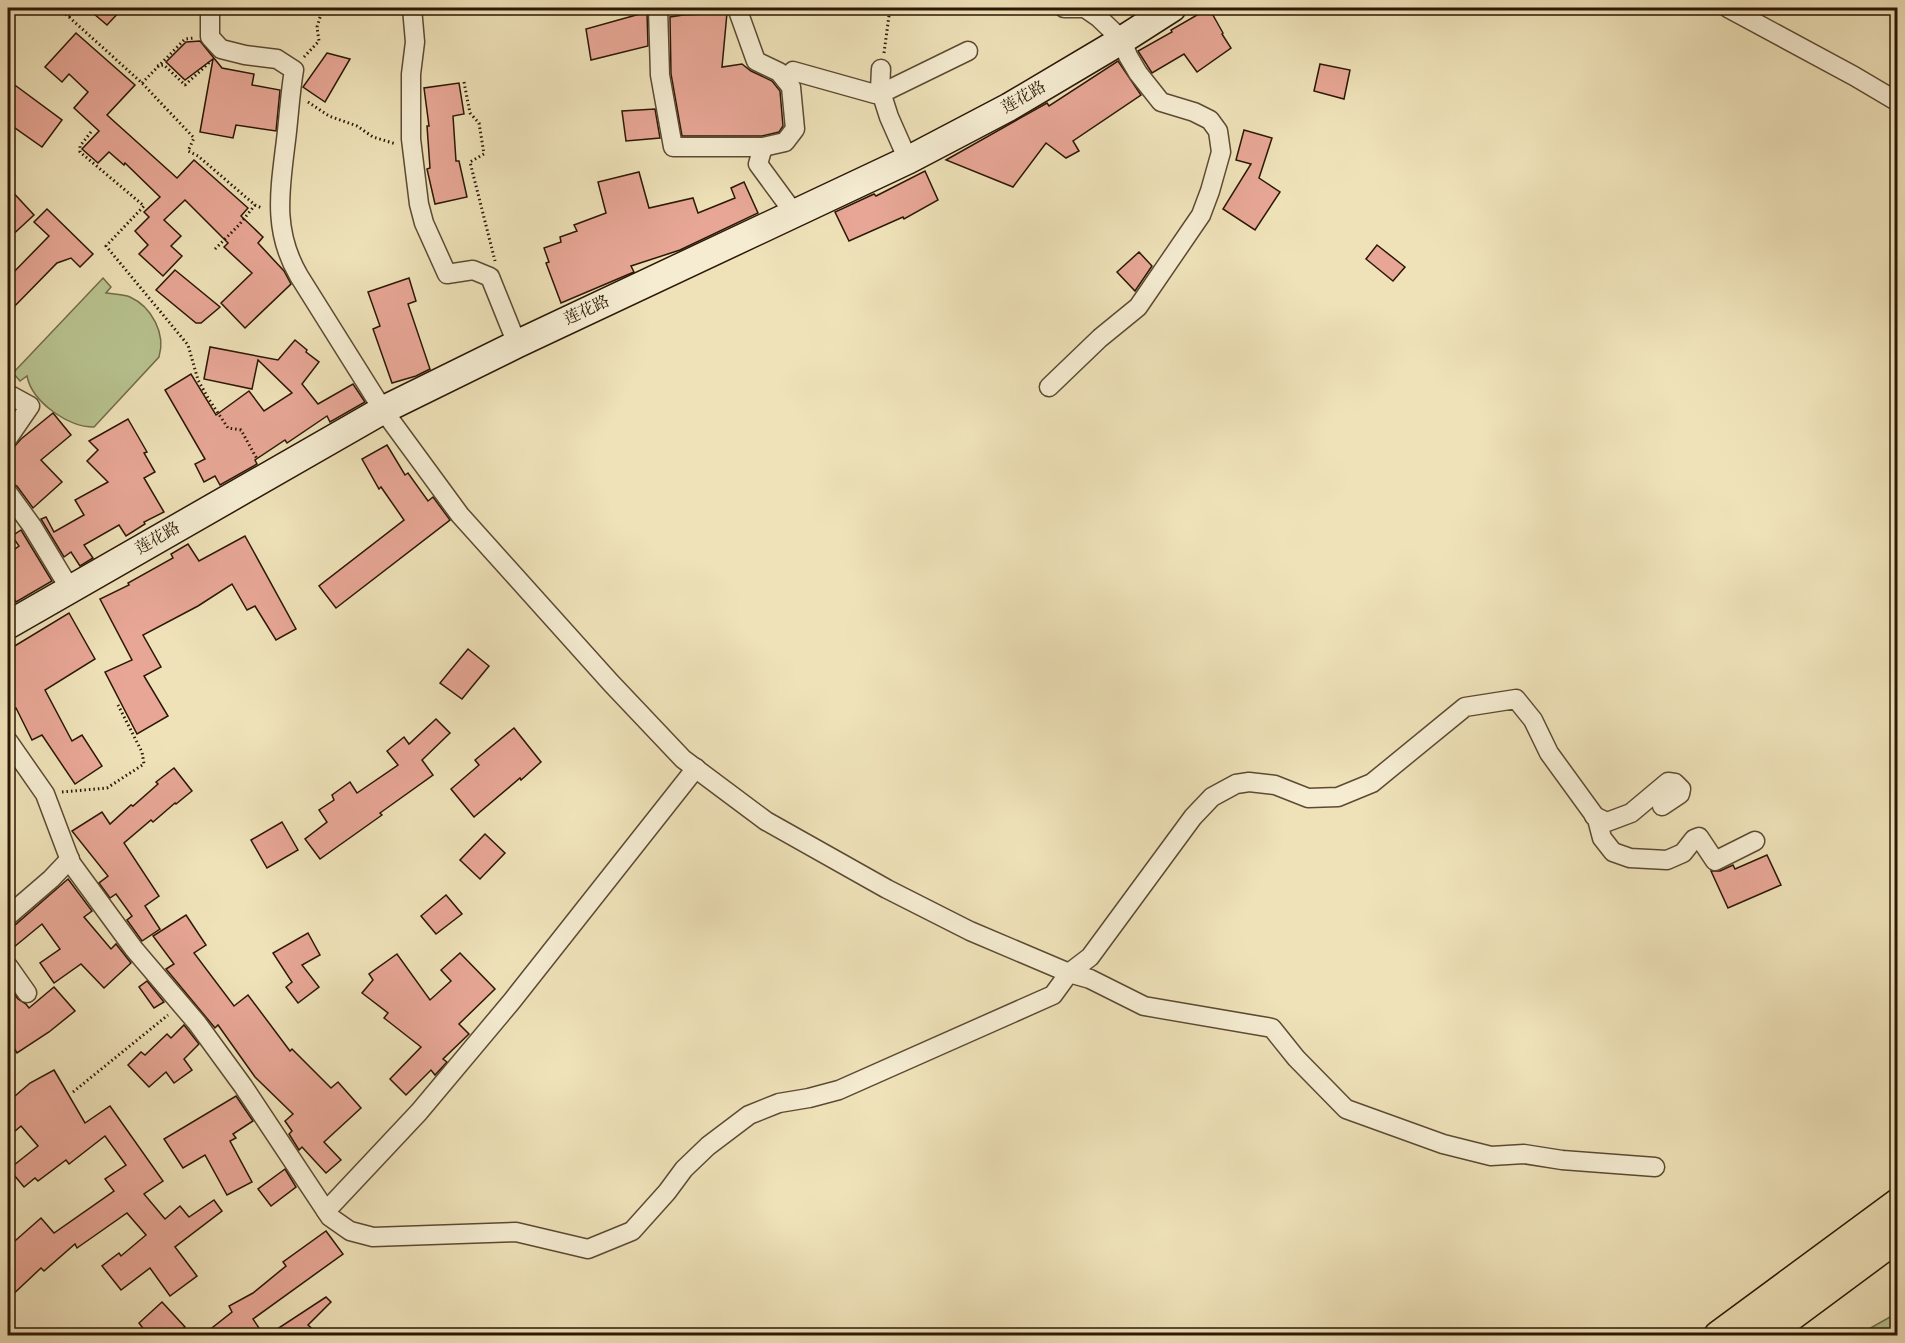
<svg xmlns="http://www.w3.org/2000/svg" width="1905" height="1343" font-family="'Old Standard TT','Noto Serif SC',serif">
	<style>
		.green { fill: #b8c390; stroke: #726d4a; stroke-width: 1.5 }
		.building { fill: #e8a796; stroke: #2b1705; stroke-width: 1.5 }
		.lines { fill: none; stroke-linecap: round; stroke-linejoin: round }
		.street-casing { stroke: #5c4a32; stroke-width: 21 }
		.secondary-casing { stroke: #2b1705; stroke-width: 30 }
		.primary-casing { stroke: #2b1705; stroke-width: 33 }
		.path { stroke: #2b1705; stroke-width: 3; stroke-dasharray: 1.5 3; stroke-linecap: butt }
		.street { stroke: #f5ecd2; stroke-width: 18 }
		.secondary { stroke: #f5ecd2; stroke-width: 27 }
		.primary { stroke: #efe2b9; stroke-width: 30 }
		.labels { text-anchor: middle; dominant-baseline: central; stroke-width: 5; stroke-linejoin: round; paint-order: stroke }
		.street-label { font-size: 16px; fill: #2b1705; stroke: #f5ecd2 }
	</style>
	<rect width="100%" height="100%" fill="#efe2b9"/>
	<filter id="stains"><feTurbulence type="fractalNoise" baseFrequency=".00333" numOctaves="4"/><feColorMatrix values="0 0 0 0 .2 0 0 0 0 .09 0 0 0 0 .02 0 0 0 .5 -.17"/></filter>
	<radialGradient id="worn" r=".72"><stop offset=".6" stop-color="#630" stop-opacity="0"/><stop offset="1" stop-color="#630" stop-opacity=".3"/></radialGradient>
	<g class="green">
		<path d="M 103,278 L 111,287 L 106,293 C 113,294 124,294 130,297 C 152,307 166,334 159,357 L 94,427 C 68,427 32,402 27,376 L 20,381 L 13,373 Z"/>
		<polygon points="1897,1313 1897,1335 1858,1335"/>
	</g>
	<g class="building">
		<polygon points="87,8 123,8 107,25"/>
		<polygon points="1209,8 1223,33 1222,34 1231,48 1197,72 1184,54 1152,73 1138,51 1172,32 1171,30"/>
		<polygon points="647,12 648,46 591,60 586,29"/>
		<polygon points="727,13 722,67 742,64 751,71 772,81 780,91 783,126 779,132 762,136 682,136 671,74 670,17 683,15"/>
		<polygon points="76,33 135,85 107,115 177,178 194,160 248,208 241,216 263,237 258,243 284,271 291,284 245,328 221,303 252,273 224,247 228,243 185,200 164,220 181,236 171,246 182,256 163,276 139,254 148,245 135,231 149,217 144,212 160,197 125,163 124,165 109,152 98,163 82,149 99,131 74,108 88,92 69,74 62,82 45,67"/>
		<polygon points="200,41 222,68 254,74 252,85 280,90 276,131 236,125 233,138 200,132 213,59 185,80 166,62 186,42"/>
		<polygon points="327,53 350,59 325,102 303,87"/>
		<polygon points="1118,61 1141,95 1073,141 1079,151 1066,158 1046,143 1013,187 946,160 1047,103 1049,106"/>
		<polygon points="1320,64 1350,70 1344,99 1314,91"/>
		<polygon points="8,80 62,120 42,147 8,123"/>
		<polygon points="459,83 464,114 453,116 456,161 459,161 467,197 435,204 427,169 430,168 427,126 429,126 424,88"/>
		<polygon points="655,109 660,138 626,141 622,111"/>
		<polygon points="1244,130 1272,138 1259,178 1280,192 1255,230 1223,209 1251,164 1236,160"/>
		<polygon points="925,171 938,200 904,219 903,217 849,241 835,212 874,194 876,196"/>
		<polygon points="639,172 649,208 693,198 698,213 735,198 731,188 744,182 758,213 680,250 631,266 634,272 561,303 546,263 549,262 544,248 561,242 560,237 577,231 574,225 606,213 598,182"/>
		<polygon points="8,187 34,215 8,239"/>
		<polygon points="47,209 93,254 80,267 71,258 57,263 8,313 8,278 49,236 34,222"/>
		<polygon points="1377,245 1405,267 1393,281 1366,259"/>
		<polygon points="1139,252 1152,266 1135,291 1117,272"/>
		<polygon points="175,270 220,307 201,323 196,323 156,290"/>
		<polygon points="409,278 416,301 408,304 430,369 416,376 392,383 373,329 380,326 368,292"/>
		<polygon points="295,340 307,350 306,352 319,362 302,384 318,404 353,384 365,402 330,422 327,416 287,443 285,440 255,460 257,464 220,485 215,476 204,482 195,464 205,459 165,390 191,374 216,415 249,391 264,411 292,393 258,360 252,389 204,379 210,347 278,360"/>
		<polygon points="53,413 71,435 41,460 62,482 33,508 17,486 8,482 8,450 13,448 21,439"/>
		<polygon points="128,419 147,452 144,453 155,472 144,478 164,512 144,522 145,524 126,536 119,525 84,545 93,558 80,566 71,552 64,557 41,519 46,517 54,532 84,515 75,500 108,482 87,461 98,450 89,441"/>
		<polygon points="387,445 405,475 408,473 428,501 433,497 450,520 336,608 319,586 404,520 381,487 379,489 362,459"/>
		<polygon points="21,530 52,581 16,602 8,589 8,554 19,546 12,536"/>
		<polygon points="245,536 296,629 276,640 255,606 247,610 232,584 198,606 143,635 161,667 144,676 168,716 137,734 105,672 132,660 100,599 129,585 128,583 173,558 171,554 188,544 199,561"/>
		<polygon points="69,613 95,659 45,690 72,741 82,735 102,766 75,784 42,735 32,740 16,708 8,713 8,650"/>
		<polygon points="468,649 489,666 462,699 440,683"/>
		<polygon points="436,719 450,733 422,760 433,775 380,813 382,815 320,859 305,839 327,822 319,810 334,800 332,795 350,782 357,793 398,765 387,751 404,737 409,744"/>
		<polygon points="514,728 541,762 521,780 520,778 474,817 451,789 479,765 475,760"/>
		<polygon points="174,768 192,791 176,804 175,803 153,822 151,820 124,843 159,896 145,906 160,929 142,941 127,920 132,916 116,894 110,898 99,883 108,876 72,831 102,812 110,824 131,805 133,806 158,784 156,782"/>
		<polygon points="282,822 298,850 267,868 251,840"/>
		<polygon points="485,834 505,853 480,879 460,860"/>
		<polygon points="1767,855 1781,885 1728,908 1711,871 1720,871 1733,865 1735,869"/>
		<polygon points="68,879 92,911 84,917 111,949 116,944 131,963 104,988 81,964 54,983 40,963 60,949 42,924 8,952 8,927 15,925"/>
		<polygon points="446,895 462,914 436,934 421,916"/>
		<polygon points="186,915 206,945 194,953 234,1006 248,995 290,1051 292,1049 331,1088 338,1082 361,1108 324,1142 341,1160 326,1173 302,1147 299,1150 289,1134 292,1131 285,1121 293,1114 255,1077 218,1025 215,1028 166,969 174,964 153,936"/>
		<polygon points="308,933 320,955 302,965 319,987 298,1003 286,987 292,982 273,953"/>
		<polygon points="460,953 495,989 459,1024 469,1034 443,1059 447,1062 435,1075 431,1070 406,1095 390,1079 421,1047 384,1018 388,1013 362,993 373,980 369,974 397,954 430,1000 451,981 441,970"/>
		<polygon points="147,981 164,1002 154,1008 139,987"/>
		<polygon points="8,985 18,999 26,1004 29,1008 54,987 75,1011 49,1032 17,1053 8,1038"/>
		<polygon points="184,1025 199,1044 184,1059 192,1070 174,1083 166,1072 149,1087 128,1065 141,1052 145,1055 167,1034 171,1038"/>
		<polygon points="54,1070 85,1123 110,1106 163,1181 144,1194 165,1219 180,1206 189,1217 214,1200 222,1211 175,1247 197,1276 170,1296 150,1268 121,1290 102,1266 119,1253 121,1256 146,1235 127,1213 77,1248 75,1244 44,1271 41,1268 8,1299 8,1247 41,1218 54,1233 114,1191 105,1179 126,1165 105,1136 69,1164 66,1160 38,1181 35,1178 24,1187 9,1169 38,1146 21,1126 8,1137 8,1102 30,1083"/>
		<polygon points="236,1096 253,1121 233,1134 236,1138 230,1141 252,1182 227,1195 205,1155 183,1168 164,1139"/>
		<polygon points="285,1169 296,1187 271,1206 258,1189"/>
		<polygon points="326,1231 343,1254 253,1319 259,1328 247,1335 203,1335 232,1312 229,1306 253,1293 286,1266 283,1262"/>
		<polygon points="326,1297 331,1302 308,1325 319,1335 268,1335"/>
		<polygon points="162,1302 185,1327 175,1335 148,1335 139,1323"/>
	</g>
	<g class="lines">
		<defs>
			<g id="street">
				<path d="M 210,8 L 210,37 L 221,49 L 245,55 L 277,59 L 294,70 C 290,93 289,116 286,140 C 280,190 272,230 299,276 L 383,410 L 460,515 L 611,683 L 683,759 L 766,821 L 887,889 L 970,931 L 1069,973 L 1090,979 L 1144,1006 L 1272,1028 L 1296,1058 L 1346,1109 L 1443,1144 L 1491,1156 L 1524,1154 L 1562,1160 L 1655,1167"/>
				<polyline points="412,8 415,42 411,74 411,139 419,204 424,223 447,274 473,270 490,277 517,344"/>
				<polyline points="658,8 660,75 673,147 763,147 758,164 794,213"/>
				<polyline points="737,8 756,61 779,72 791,87 795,129 785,142 763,147"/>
				<polyline points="1728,8 1854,76 1898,102"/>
				<polyline points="881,69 880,89 889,117 908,160"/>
				<polyline points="793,71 875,94 882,93 968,51"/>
				<polyline points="1049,387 1100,338 1138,307 1201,215 1210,191 1221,152 1218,131 1210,120 1194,112 1161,102 1138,73 1128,56 1122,40 1098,17 1085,8 1064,8"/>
				<polyline points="8,394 30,406 8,438"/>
				<polyline points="8,493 32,526 70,589"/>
				<polyline points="8,741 45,794 71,863 134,949 197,1023 243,1086 330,1217 350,1231 373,1237 516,1232 588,1249 632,1231 667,1192 684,1169 708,1146 749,1115 779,1103 809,1098 839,1090 1053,995 1069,973 1090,957 1193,817 1212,797 1236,784 1249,782 1275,785 1308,798 1338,797 1372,783 1465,707 1516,699 1533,720 1549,753 1597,819 1602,838 1613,852 1630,858 1667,860 1683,853 1694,839 1699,837 1715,861 1755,841"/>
				<polyline points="1594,816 1607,822 1631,813 1668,782 1675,783 1681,789 1680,794 1662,806"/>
				<polyline points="8,916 51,879 70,859"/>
				<polyline points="8,966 27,993"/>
				<polyline points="326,1211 419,1112 512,1001 696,768"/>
			</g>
			<polyline id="secondary" points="8,625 383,410 517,344 908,160 1009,107 1122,40 1172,8"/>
			<g id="primary">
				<polyline points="1719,1336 1898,1204"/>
				<polyline points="1763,1336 1898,1236"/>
			</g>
		</defs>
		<use href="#street" class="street-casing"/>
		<use href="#secondary" class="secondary-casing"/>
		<use href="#primary" class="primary-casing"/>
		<g class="path">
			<polyline points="59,8 69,17 78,8"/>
			<polyline points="69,17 142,83 194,138 188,151 198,156 255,205 262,208"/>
			<polyline points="884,53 890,8"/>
			<polyline points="304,57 319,41 317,27 321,14 339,8"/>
			<polyline points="157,66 164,65 185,85 210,62"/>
			<polyline points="464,82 470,113 479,123 484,154 470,162 495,261"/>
			<polyline points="142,83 185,39 194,38"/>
			<polyline points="308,102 329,116 357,126 373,137 396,144"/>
			<polyline points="91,132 80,146 80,152 144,206 106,246 188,345 198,380 208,398 228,428 241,430 257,459"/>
			<polyline points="215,249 239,225 255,205"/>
			<polyline points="62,792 107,788 144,764 142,752 118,705"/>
			<polyline points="73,1092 168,1015"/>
		</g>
		<use href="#street" class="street"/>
		<use href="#secondary" class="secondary"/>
		<use href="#primary" class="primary"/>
	</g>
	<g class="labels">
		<g class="street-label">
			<text transform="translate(1024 98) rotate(-30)">莲花路</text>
			<text transform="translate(587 311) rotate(-25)">莲花路</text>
			<text transform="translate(158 539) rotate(-30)">莲花路</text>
		</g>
	</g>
	<rect width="1905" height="1343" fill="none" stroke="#efe2b9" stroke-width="30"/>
	<rect x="9" y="9" width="1887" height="1325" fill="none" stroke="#2b1705" stroke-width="3"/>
	<rect x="15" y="15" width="1875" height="1313" fill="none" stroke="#2b1705" stroke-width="1.5"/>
	<rect width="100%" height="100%" filter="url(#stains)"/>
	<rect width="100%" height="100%" fill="url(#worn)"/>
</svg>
